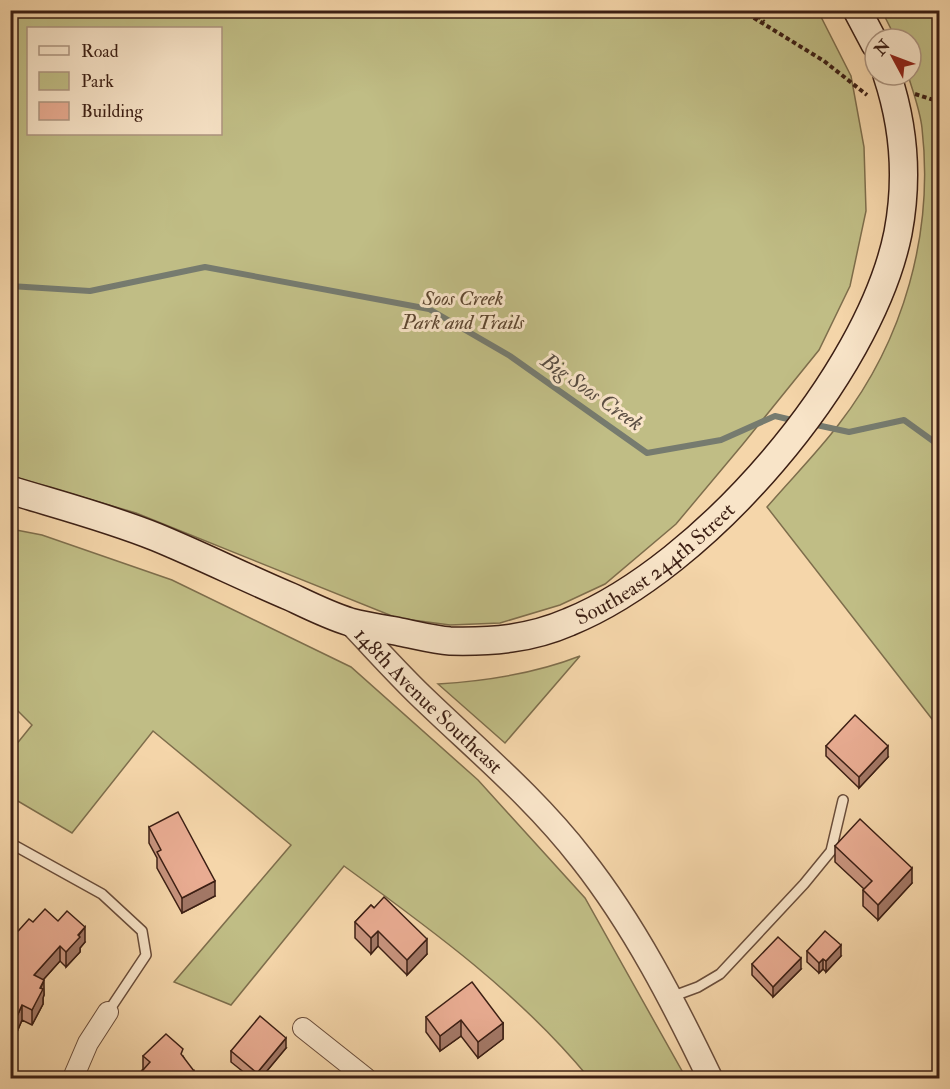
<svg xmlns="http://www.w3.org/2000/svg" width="950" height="1089" font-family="'IM FELL Double Pica',serif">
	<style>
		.green { fill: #c0bd85; stroke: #7e6e4c; stroke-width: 1.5; fill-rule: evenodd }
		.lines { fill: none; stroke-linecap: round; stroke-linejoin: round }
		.stream { stroke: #767b6f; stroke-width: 6 }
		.service-casing { stroke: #6a4d3a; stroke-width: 12 }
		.minor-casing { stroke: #6a4d3a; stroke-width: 22 }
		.tertiary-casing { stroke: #6a4d3a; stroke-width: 27 }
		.secondary-casing { stroke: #3c1f14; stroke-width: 30 }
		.path { stroke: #3c1f14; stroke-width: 4; stroke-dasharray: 4.5 3; stroke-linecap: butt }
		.service { stroke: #f8e4c8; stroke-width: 9 }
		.minor { stroke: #f8e4c8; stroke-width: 20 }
		.tertiary { stroke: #f8e4c8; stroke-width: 24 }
		.secondary { stroke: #f8e4c8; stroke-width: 27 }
		.wall { fill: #c8947e; stroke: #3c1f14; stroke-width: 1.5 }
		.shaded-wall { fill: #a37866; stroke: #3c1f14; stroke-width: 1.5 }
		.building { fill: #e9ac92; stroke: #3c1f14; stroke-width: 1.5 }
		.labels { text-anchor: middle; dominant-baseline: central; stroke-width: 6; stroke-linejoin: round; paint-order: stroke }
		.park-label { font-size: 21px; font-style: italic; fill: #5d4630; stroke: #f8e4c8 }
		.street-label { font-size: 21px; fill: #3c1f14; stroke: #f8e4c8 }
		.water-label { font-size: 22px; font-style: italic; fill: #594d42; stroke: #f8e4c8 }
	</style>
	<rect width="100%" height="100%" fill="#f5d6aa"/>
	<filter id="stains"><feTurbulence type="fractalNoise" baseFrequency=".00333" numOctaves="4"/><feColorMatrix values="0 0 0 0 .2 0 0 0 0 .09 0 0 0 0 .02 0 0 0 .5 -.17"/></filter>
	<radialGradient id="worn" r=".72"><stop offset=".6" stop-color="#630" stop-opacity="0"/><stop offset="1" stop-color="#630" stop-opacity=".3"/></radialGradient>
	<g class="green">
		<path d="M 10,11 L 818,11 L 851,76 L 864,147 L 866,211 L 850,286 L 819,350 L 743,444 L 676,524 L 605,584 L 560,605 L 500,623 L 450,625 L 397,618 L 136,513 L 11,476 ZM 28,28 L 220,28 L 220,134 L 28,134 Z"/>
		<path d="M 882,11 L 939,11 L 939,728 L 767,507 C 791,479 817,453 839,424 C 904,340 934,233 922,128 C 920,110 913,92 908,75 L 911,75 L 911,39 L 896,39 Z"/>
		<path d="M 11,529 L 42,535 L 172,580 L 351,667 L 478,780 L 585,898 L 686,1078 L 589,1078 C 520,994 432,930 344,866 L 231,1005 L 174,982 L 291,845 L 153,731 L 72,833 L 11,797 L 11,751 L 32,725 L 11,704 Z"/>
		<path d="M 580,656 L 505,743 L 438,684 C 487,681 534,674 580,656 Z"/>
	</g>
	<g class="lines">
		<g class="stream">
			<polyline points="10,286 90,291 205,267 429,309 510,356 647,453 721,440 775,416 796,421"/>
			<polyline points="812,424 849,432 904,420 940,446"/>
		</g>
		<defs>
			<g id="service">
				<polyline points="10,843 102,894 142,931 146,955 108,1012"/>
				<polyline points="671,997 698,987 720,974 804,884 831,851 843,800"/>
			</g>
			<g id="minor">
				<polyline points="303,1028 366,1078"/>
				<polyline points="73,1078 88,1043 108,1012"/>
			</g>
			<g id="tertiary">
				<path id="s1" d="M 350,622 C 374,647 397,673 422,697 C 477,750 535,798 582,859 C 634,925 674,1003 710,1078"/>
			</g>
			<g id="secondary">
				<polyline points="857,10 875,44"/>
				<path id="s2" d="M 10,490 C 59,505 109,518 156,537 C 202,556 246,578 291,597 C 310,606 330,616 350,622 C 366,626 384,629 400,632 C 416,635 434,640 450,641 C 492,642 530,639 569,622 C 704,567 869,376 898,233 C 908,180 904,126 887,75"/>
			</g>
		</defs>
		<use href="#service" class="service-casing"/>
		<use href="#minor" class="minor-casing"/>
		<use href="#tertiary" class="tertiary-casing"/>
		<use href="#secondary" class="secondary-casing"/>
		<g class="path">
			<polyline points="741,10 824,61 867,95"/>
			<polyline points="752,10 764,22"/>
			<polyline points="915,94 940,102"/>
		</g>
		<use href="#service" class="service"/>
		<use href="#minor" class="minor"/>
		<use href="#tertiary" class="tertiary"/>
		<use href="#secondary" class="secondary"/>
	</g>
	<g class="wall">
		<polygon points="826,746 888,757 859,788 826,756"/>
		<polygon points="149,827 215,896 182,913 157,868 157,858 149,843"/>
		<polygon points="835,846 912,883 878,920 863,906 863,890 864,889 835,862"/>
		<polygon points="371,905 427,954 407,975 378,946 371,954 355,938 355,922"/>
		<polygon points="33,922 85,942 80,948 80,952 66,967 60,961 43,980 44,995 43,998 43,1004 32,1025 22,1020 14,1039 10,1037 10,940"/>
		<polygon points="807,951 841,956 826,972 823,969 819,973 807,962"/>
		<polygon points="752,964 801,969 773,997 752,975"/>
		<polygon points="426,1017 503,1023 503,1039 478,1058 461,1036 440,1051 426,1032"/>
		<polygon points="286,1048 261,1078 251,1078 231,1062 231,1051"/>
		<polygon points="143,1056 183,1056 194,1078 136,1078 143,1069"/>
	</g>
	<g class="shaded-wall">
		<polygon points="888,746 888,757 859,788 859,777"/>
		<polygon points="912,868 912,883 878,920 878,905"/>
		<polygon points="215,881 215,896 182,913 182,898"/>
		<polygon points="85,927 85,942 80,948 80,952 66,967 66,952"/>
		<polygon points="378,931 378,946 371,954 371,938"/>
		<polygon points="427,939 427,954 407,975 407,960"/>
		<polygon points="841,945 841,956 826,972 826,961"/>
		<polygon points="60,946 60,961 34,990 34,975"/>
		<polygon points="801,958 801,969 773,997 773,987"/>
		<polygon points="823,959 823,969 819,973 819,963"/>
		<polygon points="44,980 44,995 43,998 43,1004 32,1025 32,1010"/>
		<polygon points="22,1005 22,1020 14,1039 14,1023"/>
		<polygon points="461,1020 461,1036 440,1051 440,1036"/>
		<polygon points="503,1023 503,1039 478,1058 478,1042"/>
		<polygon points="286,1038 286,1048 261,1078 257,1078 257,1073"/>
		<polygon points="194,1071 194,1078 188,1078"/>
	</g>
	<g class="building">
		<polygon points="855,715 888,746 859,777 826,746"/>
		<polygon points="178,812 215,881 182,898 157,852 161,850 149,827"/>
		<polygon points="860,819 912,868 878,905 863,890 872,881 835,846"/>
		<polygon points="384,897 427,939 407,960 378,931 371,938 355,922 371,905 374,908"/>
		<polygon points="45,909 58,921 67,911 85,927 78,935 80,937 66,952 60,946 34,975 44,980 40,988 43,989 32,1010 22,1005 14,1023 10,1021 10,940 29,919 33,922"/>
		<polygon points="825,931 841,945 826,961 823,959 819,963 807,951"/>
		<polygon points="778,937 801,958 773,987 752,964"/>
		<polygon points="472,982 503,1023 478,1042 461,1020 440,1036 426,1017"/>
		<polygon points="260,1016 286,1038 257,1073 231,1051"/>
		<polygon points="166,1034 183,1049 181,1054 194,1071 188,1078 136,1078 150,1062 143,1056"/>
	</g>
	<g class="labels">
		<g class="park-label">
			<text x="463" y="298">Soos Creek<tspan x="463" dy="24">Park and Trails</tspan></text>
		</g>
		<g class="street-label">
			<text stroke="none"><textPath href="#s2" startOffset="693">Southeast 244th Street</textPath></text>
			<text stroke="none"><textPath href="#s1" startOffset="111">148th Avenue Southeast</textPath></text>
		</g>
		<g class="water-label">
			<text transform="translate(592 392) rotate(35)">Big Soos Creek</text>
		</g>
	</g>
	<rect width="950" height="1089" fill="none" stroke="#f5d6aa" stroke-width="36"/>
	<rect x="12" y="12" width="926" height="1065" fill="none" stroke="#3c1f14" stroke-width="3"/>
	<rect x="18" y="18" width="914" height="1053" fill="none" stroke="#3c1f14" stroke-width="1.5"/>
	<rect x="27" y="27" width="195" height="108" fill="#f8e4c8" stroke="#ad9580" stroke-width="1.5"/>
	<rect x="39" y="46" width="30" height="9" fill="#f8e4c8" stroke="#ad9580" stroke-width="1.5"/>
	<text x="81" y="57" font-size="18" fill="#3c1f14">Road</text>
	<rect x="39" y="72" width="30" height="18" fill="#c0bd85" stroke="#ad9580" stroke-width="1.5"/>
	<text x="81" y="87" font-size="18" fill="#3c1f14">Park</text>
	<rect x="39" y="102" width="30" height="18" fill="#e9ac92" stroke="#ad9580" stroke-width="1.5"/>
	<text x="81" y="117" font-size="18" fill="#3c1f14">Building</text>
	<g transform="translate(893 57) rotate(311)"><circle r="28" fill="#f8e4c8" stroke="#ad9580" stroke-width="1.5"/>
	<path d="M0-4.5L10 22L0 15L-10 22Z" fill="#8f2418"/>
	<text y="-9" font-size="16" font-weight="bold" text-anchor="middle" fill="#3c1f14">N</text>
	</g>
	<rect width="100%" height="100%" filter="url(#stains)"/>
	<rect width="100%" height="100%" fill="url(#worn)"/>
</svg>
